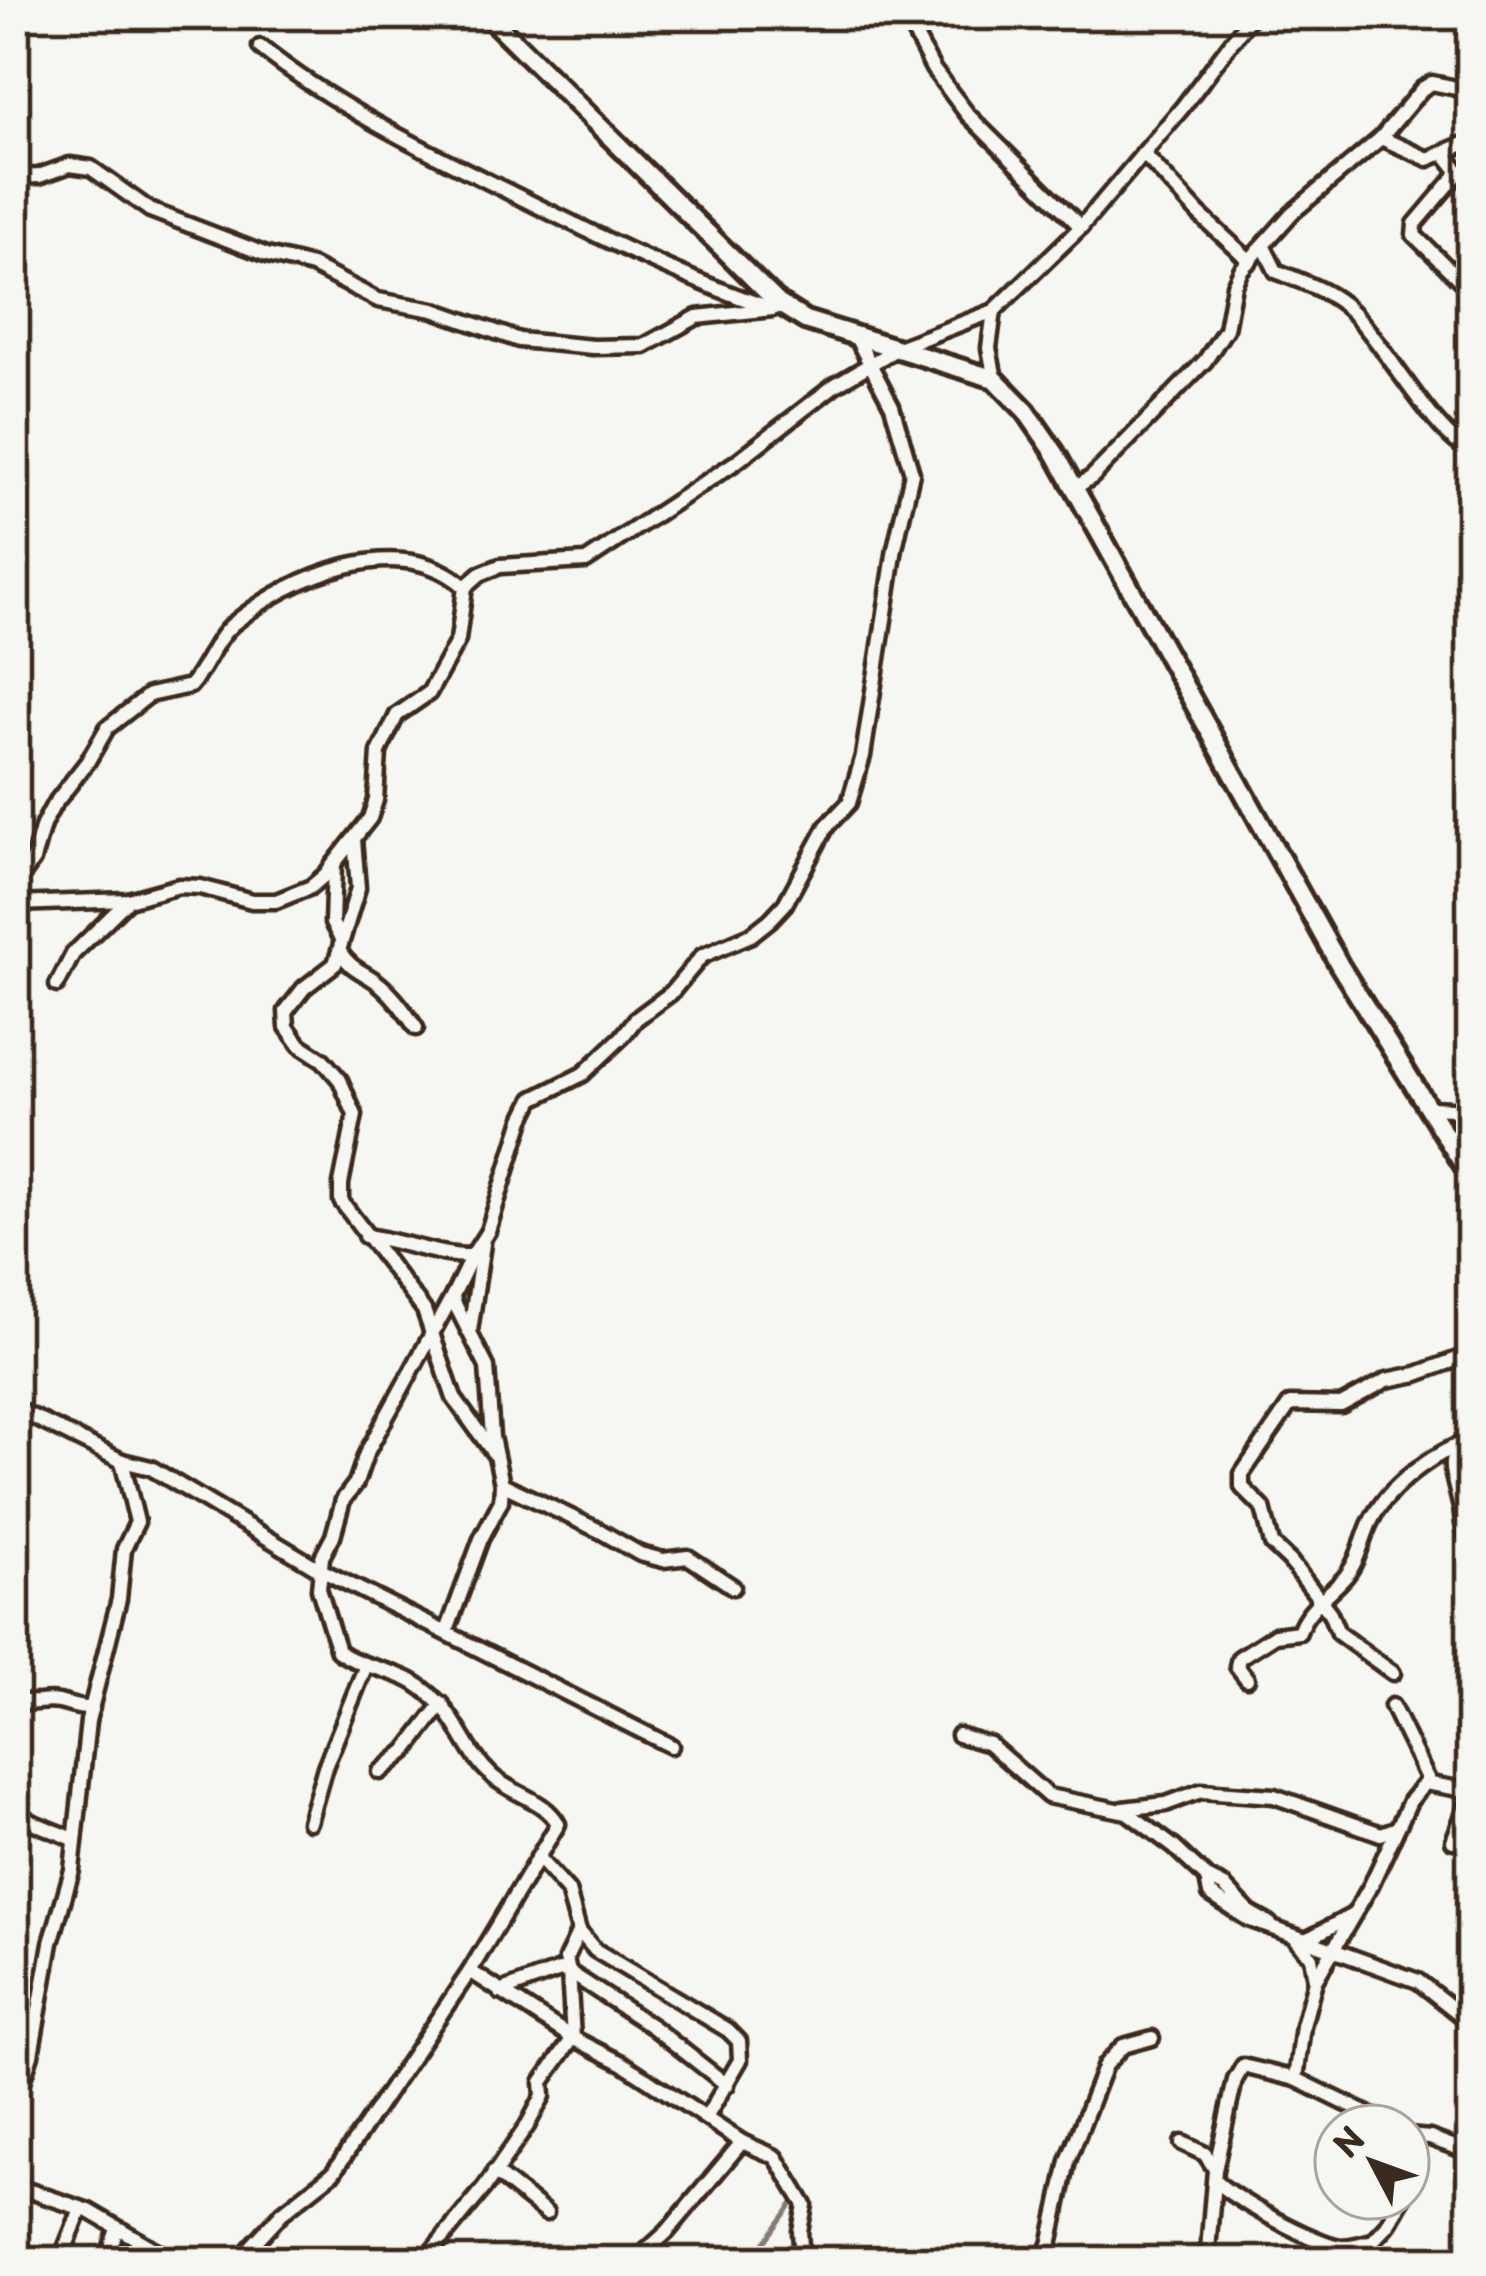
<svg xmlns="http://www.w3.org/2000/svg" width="1486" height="2276" font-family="'Playpen Sans',sans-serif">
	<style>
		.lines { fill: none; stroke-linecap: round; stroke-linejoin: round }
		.stream { stroke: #857a71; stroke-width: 4.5 }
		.street-casing { stroke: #3b2a1e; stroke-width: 21 }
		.secondary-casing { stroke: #3b2a1e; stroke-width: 26 }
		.street { stroke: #f6f6f2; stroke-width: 12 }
		.secondary { stroke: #f6f6f2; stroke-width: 16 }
	</style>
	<rect width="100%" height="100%" fill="#f6f6f2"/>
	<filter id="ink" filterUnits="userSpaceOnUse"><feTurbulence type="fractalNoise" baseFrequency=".00833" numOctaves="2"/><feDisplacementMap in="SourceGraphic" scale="24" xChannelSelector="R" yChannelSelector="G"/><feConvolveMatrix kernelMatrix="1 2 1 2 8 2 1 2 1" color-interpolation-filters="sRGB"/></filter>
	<g filter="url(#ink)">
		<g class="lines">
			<polyline class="stream" points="751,2261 797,2197"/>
			<defs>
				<g id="street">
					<polyline points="905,15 933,69 968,115 1081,227"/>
					<path d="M 260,47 C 334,106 422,149 507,191 C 592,233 677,276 767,307"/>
					<polyline points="1381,138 1428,159 1471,141"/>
					<polyline points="1143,153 1199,214 1250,261"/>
					<polyline points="1444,153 1459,172 1415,224 1414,235 1471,291"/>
					<polyline points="15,177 39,176 70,165 91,168 150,210 267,255 312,266 378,300 434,310 519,340 593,347 644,346 697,317 773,309"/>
					<path d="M 1264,247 L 1276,271 C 1302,282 1329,290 1350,310 C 1383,340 1434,436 1471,451"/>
					<polyline points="994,311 989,348 995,379"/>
					<polyline points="1075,488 1092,477 1205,361 1226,329 1234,285 1241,270 1292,213 1381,138 1422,89 1432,83 1471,91"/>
					<polyline points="354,839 358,888 335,964 304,988 286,1011 287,1027 300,1045 323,1060 340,1080 355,1115 341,1184 341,1201 424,1310 454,1398 495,1455"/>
					<polyline points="334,864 332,923 341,939"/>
					<path d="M 15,885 L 33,860 L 43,825 L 53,806 L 88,761 L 107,728 L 149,695 L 190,686 C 207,667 214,640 233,624 C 291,576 401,529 465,587"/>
					<polyline points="15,904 128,900 179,886 200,887 252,901 276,901 311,887 325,875 370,818 376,800 379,752 397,715 429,693 458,640 465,587 480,574 500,566 586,561 736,462 835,385 898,348 994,311 1081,227 1182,108 1252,15"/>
					<path d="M 340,952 C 351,969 362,971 377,982 C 393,994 405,1011 416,1028"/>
					<polyline points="57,985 73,954 127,901"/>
					<polyline points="1430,1108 1452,1109 1471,1123"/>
					<path d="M 365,1236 C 400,1240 439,1257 472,1256 L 488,1231 L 523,1119 L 533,1099 L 583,1074 L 622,1037 L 636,1019 L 671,993 L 702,956 L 751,935 L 770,920 L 785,904 L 827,826 L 849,803 L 863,756 L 895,548 L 912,473 L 892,406 L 856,337"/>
					<polyline points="470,1331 483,1244"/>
					<polyline points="15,1408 122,1461 151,1468 319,1569 671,1746"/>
					<path d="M 1471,1424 C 1446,1467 1449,1457 1460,1504 C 1464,1519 1460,1528 1471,1540"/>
					<polyline points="502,1484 600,1531 640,1554 663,1560 688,1557 733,1587"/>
					<polyline points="447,1631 481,1539 501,1501 502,1484 492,1437 487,1367 454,1302 453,1295 472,1256"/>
					<polyline points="1393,1673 1338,1633 1330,1613 1290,1561 1272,1544 1263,1508 1242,1487 1242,1474 1290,1404 1341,1405 1387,1380 1417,1374 1471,1354"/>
					<path d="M 1247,1679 L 1237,1666 L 1239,1658 L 1275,1635 L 1299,1632 C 1306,1608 1330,1595 1346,1576 C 1358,1561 1362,1542 1369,1525 C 1384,1491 1424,1460 1458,1445"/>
					<path d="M 15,1700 C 32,1706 43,1699 59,1702 C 72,1705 78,1709 92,1708"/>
					<polyline points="1392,1706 1429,1782"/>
					<polyline points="958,1735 989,1744 1048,1796 1127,1812 1174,1847 1207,1878 1225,1887 1250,1913 1270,1924"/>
					<polyline points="380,1772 406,1751 442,1704"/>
					<path d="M 15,1809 C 30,1826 55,1829 75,1840"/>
					<polyline points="1123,1809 1166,1804 1201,1791 1274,1796 1381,1834 1397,1828"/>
					<polyline points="309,1822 325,1767 366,1665"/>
					<polyline points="1453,1841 1471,1794"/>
					<polyline points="539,1859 568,1891 579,1931 595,1950 728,2030 739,2041 740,2060 706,2118"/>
					<polyline points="1207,1878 1210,1894 1248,1919 1418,1981 1471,2023"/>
					<polyline points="579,1931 566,1959 569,1972 653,2027 727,2085"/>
					<polyline points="1297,1940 1311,1957 1315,1980"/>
					<polyline points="1306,1940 1351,1916"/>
					<polyline points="470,1971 573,2038 624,2064 742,2142 776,2157 805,2205 800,2231 802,2261"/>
					<polyline points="1296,2079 1303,2026 1315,1981 1371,1885 1410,1801 1425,1783 1471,1791"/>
					<polyline points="15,2103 31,2055 51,1943 72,1870 88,1721 119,1599 124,1549 137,1522 122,1461"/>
					<polyline points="1408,2136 1430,2138 1471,2153"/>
					<polyline points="1182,2143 1205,2154 1215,2169"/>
					<polyline points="1408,2145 1414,2161 1408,2184"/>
					<polyline points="494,2172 546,2213"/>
					<path d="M 1215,2180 C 1230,2198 1318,2245 1341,2247 C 1350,2247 1360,2244 1369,2242"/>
					<polyline points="15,2186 89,2211 175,2261"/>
					<polyline points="60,2261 81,2209"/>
					<polyline points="106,2261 117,2229"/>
					<path d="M 238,2261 L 282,2213 L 333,2173 L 470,1971 L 558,1824 C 546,1800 511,1794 491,1775 C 460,1746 459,1711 415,1683 C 391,1668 361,1668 338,1651 L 319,1589 L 322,1557 L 333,1536 L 343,1500 L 356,1483 L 366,1454 L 453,1295"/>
					<polyline points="424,2261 485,2187 527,2126 543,2096 542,2082 573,2038 569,1972 560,1970 500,1992"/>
					<polyline points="635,2261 667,2232 742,2142"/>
					<polyline points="1040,2261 1050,2245 1068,2161 1105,2065 1123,2046 1152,2038"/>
					<polyline points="1207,2261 1215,2170 1235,2080 1243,2066 1296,2079 1392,2126"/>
					<polyline points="1354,2261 1387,2226 1403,2198"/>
				</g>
				<polyline id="secondary" points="487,15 778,303 805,320 995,379 1026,411 1055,453 1340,966 1471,1177"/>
			</defs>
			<use href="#street" class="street-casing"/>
			<use href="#secondary" class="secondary-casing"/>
			<use href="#street" class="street"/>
			<use href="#secondary" class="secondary"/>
		</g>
	</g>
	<rect width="1486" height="2276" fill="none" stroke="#f6f6f2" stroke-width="60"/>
	<rect x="30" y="30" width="1426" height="2216" fill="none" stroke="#3b2a1e" stroke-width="4.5" filter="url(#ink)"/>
	<g transform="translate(1372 2162) rotate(311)"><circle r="57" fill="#f6f6f2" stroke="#aba49d" stroke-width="3"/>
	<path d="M0-9L21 45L0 30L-21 45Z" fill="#3b2a1e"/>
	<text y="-18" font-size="33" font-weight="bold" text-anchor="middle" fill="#3b2a1e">N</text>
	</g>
</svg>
